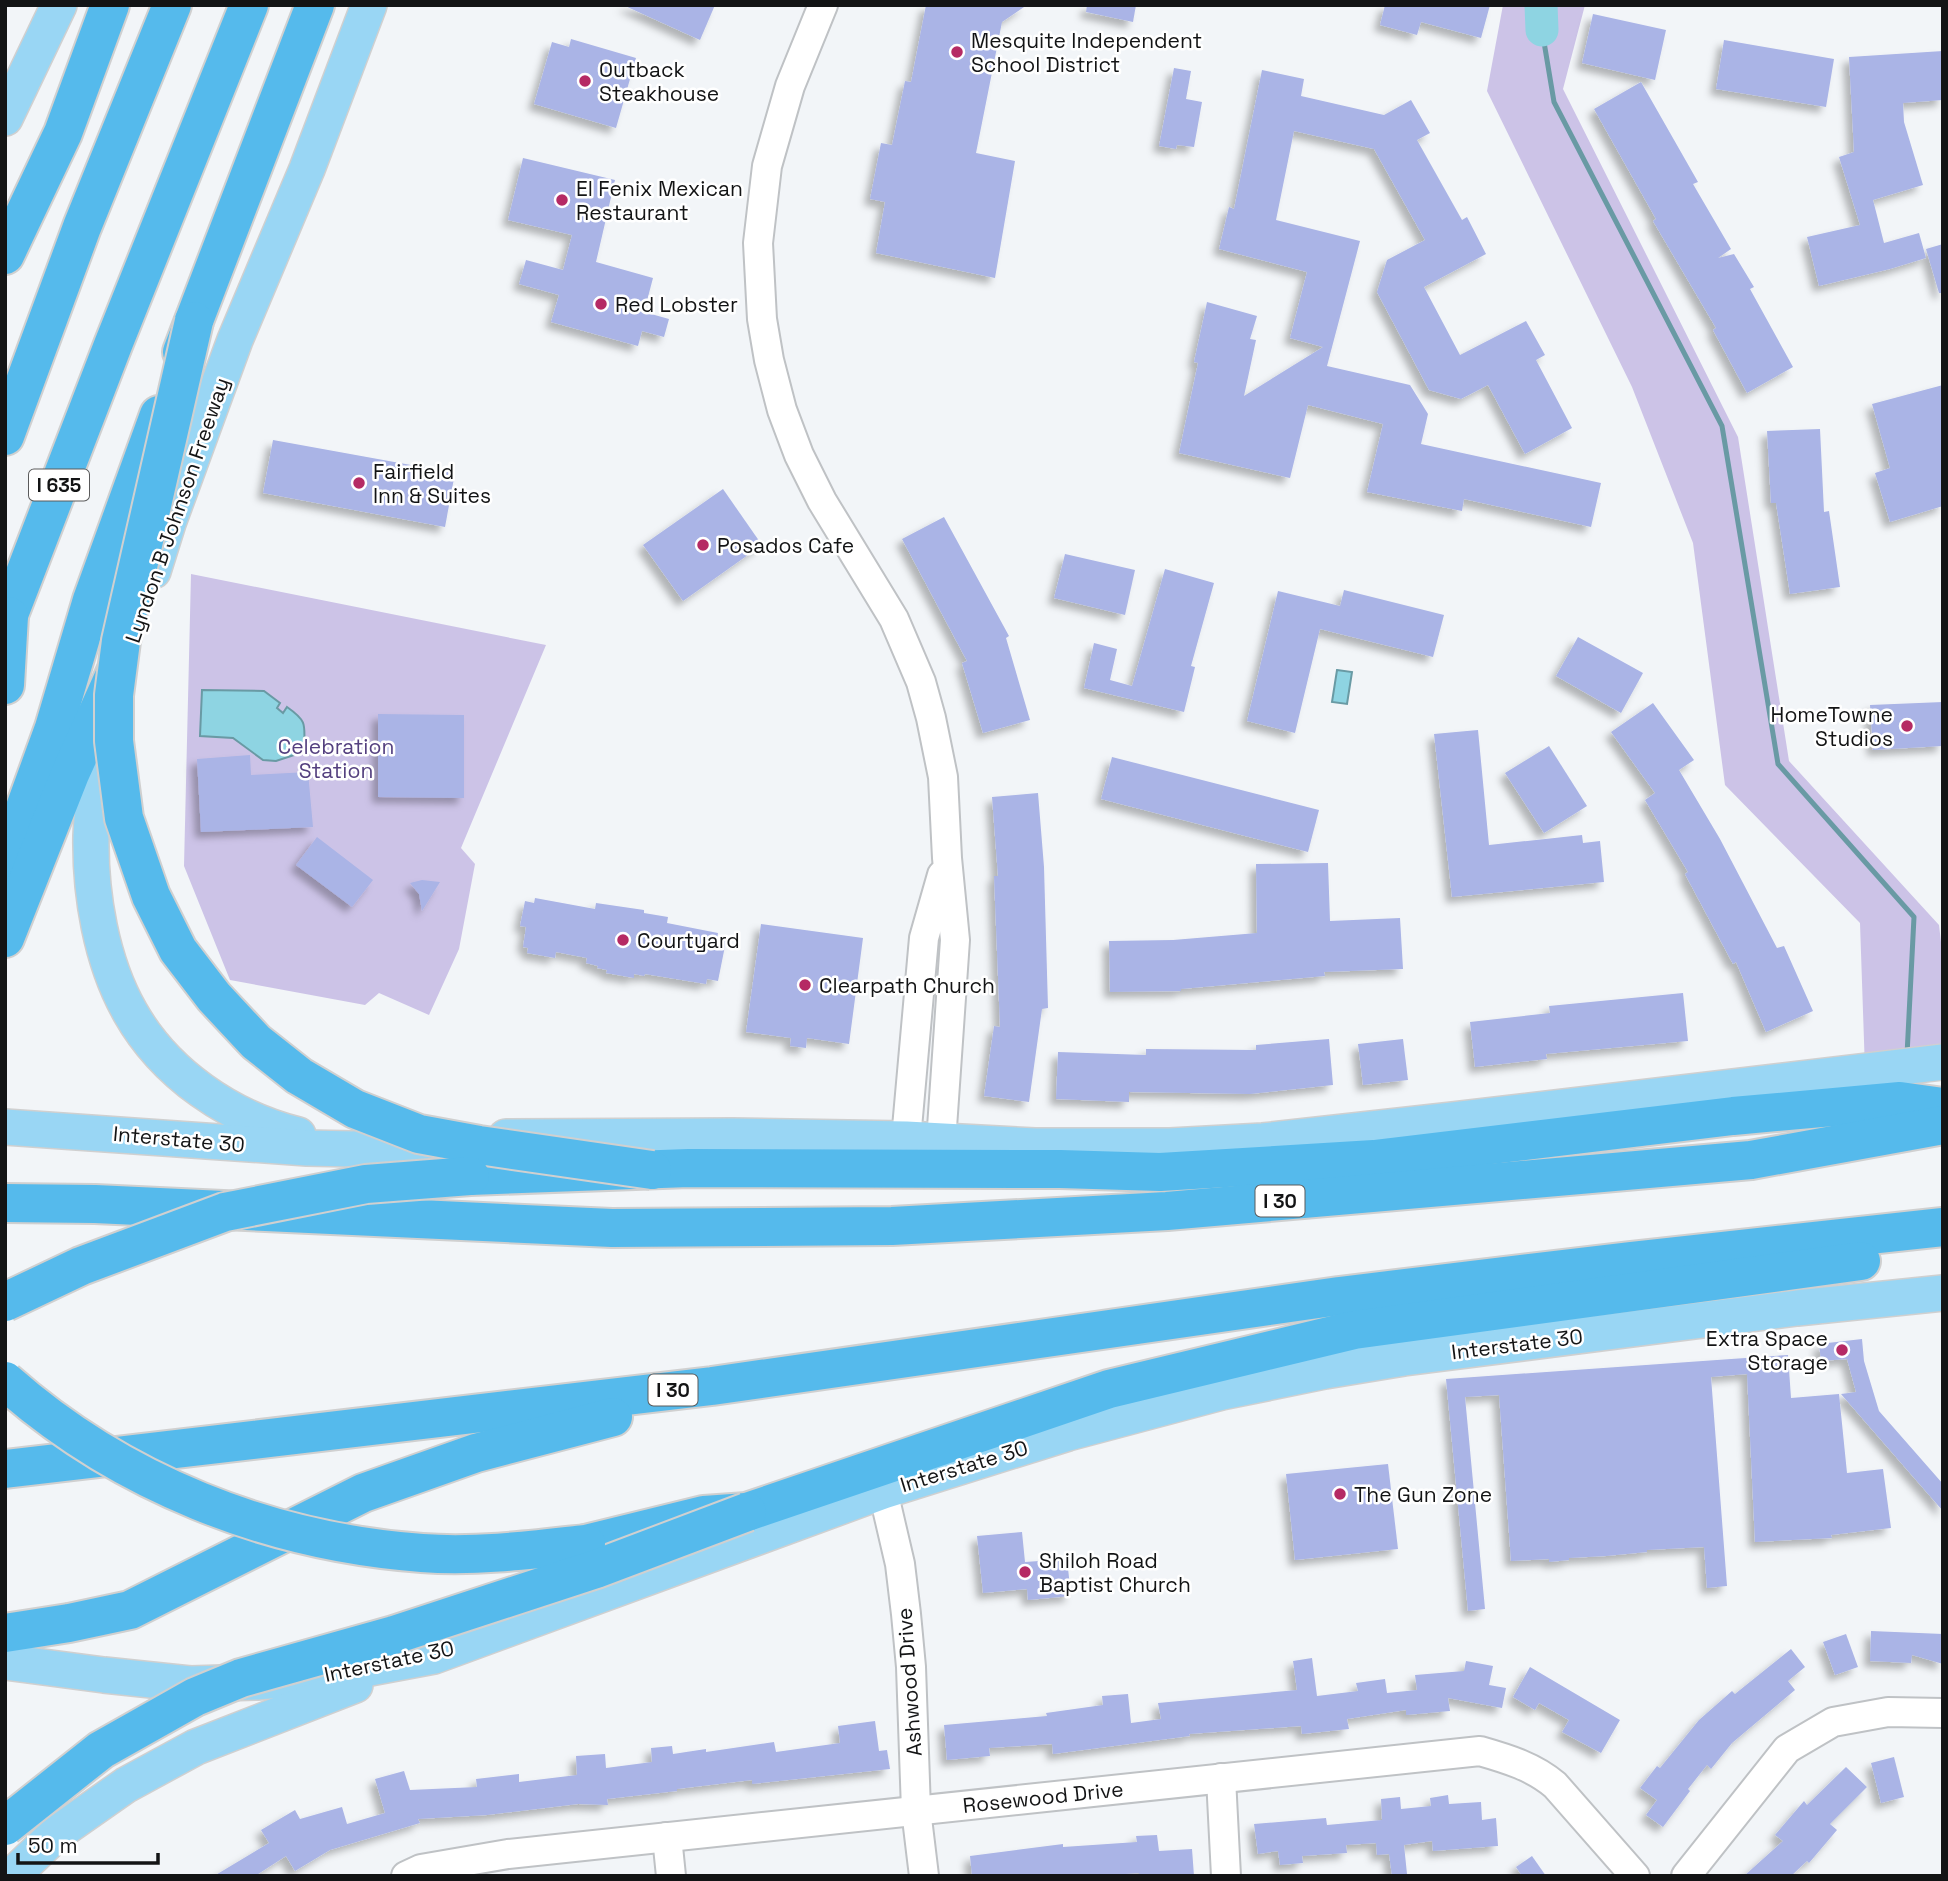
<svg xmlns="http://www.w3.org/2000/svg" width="1948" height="1881" font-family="'Space Grotesk',sans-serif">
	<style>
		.green { fill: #ccc3e7 }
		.water { fill: #8ed4e2; stroke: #699aa4; stroke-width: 2 }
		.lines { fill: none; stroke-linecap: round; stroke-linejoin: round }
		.stream { stroke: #699aa4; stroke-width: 5 }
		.river { stroke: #8ed4e2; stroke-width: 33 }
		.building { fill: #aab4e6; filter: url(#shadow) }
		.minor-casing { stroke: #bfc2c5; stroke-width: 32 }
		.major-casing { stroke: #d0d0d0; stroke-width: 38 }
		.highway-casing { stroke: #d0d0d0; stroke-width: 42 }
		.minor { stroke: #fff; stroke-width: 28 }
		.major { stroke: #99d6f4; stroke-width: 35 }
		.highway { stroke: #55baec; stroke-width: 38 }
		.highway-bridge-casing { stroke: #d0d0d0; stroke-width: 42; stroke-linecap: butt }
		.highway-bridge { stroke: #55baec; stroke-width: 38 }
		.poi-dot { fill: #b52a64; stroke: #fff; stroke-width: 2.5 }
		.labels { text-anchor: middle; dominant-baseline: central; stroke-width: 5; stroke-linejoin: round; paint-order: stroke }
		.shield { fill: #fff; stroke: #5a5a5b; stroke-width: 2 }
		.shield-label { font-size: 19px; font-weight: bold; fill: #131415 }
		.poi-label { font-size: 21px; fill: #131415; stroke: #fff; text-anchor: start }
		.street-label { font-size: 21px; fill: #131415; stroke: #fff }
		.park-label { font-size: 21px; fill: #54407f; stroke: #fff }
	</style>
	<defs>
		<filter id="shadow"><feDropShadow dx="-6" dy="6" stdDeviation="3.5" flood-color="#0004"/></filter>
	</defs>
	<rect width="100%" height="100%" fill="#f2f5f8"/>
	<g class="green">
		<polygon points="1503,5 1585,5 1563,89 1738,437 1789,761 1939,925 1943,959 1943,1062 1865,1070 1860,923 1725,785 1693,543 1632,387 1487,91"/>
		<polygon points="191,574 546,645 461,848 475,864 459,949 429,1015 379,993 365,1005 230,980 184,866"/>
	</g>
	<g class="water">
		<polygon points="1337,670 1352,672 1347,704 1332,702"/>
		<path d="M 202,690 L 264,691 L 280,703 L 277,708 L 283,713 L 287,707 C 307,721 305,724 304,748 L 298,747 L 300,753 L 276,761 L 263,760 L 233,738 L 200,736 Z"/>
	</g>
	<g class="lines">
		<polyline class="stream" points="1542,30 1554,102 1722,426 1778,764 1914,917 1907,1055"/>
		<polyline class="river" points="1541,5 1542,30"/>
	</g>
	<g class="building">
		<polygon points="623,5 715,5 700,40"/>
		<polygon points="926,5 1027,5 1002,22 976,153 1015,161 995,278 876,253 885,202 870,199 881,143 892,145 905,81 911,82"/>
		<polygon points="1087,5 1136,5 1133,22 1086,12"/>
		<polygon points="1385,5 1490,5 1481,38 1421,22 1417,35 1380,25"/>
		<polygon points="1593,14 1666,30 1655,80 1582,63"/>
		<polygon points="571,39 636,58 616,128 534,104 552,42 569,47"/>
		<polygon points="1724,40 1834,59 1826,107 1716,89"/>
		<polygon points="1943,51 1943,100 1903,103 1904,122 1923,185 1873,200 1884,243 1919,233 1926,258 1890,269 1819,286 1807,237 1860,225 1839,157 1854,152 1849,57"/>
		<polygon points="1174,68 1191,71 1186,99 1202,102 1194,147 1177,145 1176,149 1159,146"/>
		<polygon points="1262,70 1304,79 1301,96 1384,115 1411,100 1430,133 1417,140 1462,220 1467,217 1486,254 1424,287 1460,355 1526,321 1545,355 1536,360 1572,428 1525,454 1488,385 1461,399 1429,390 1377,292 1387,260 1425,240 1374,149 1294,131 1276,220 1360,241 1327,366 1410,385 1428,414 1421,444 1601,483 1591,527 1464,499 1462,511 1367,492 1383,424 1308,405 1290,478 1179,453 1198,363 1194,362 1207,302 1257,316 1250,339 1256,340 1244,396 1323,347 1290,338 1307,272 1219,249 1229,207 1234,209"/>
		<polygon points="1641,82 1698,182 1693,184 1731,249 1718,258 1734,254 1754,287 1750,289 1793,367 1747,393 1713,330 1716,328 1653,221 1656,219 1594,109"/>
		<polygon points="523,158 615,180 596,262 653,278 644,312 669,319 664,337 642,331 638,346 551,322 559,295 519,284 526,260 563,270 572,235 508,220"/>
		<polygon points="1943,244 1943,293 1939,293 1926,249"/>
		<polygon points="1943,385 1943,506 1890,522 1875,473 1890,468 1872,404"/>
		<polygon points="1820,429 1824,512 1829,511 1840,587 1790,594 1776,503 1771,503 1767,431"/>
		<polygon points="273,440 455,473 445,527 263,493"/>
		<polygon points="723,489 762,545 683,601 643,545"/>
		<polygon points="944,517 1009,636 1006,638 1030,720 983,733 962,663 967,661 902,539"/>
		<polygon points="1065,554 1135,570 1125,615 1054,598"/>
		<polygon points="1165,569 1214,583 1191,666 1195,667 1184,712 1084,688 1094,643 1117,649 1110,680 1132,686"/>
		<polygon points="1344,590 1444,615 1433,657 1320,629 1295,733 1247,721 1278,591 1340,606"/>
		<polygon points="1578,637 1643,673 1621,713 1556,676"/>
		<polygon points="1943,702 1943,746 1873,750 1870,705"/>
		<polygon points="1653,703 1694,760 1679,770 1720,839 1777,948 1784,946 1813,1011 1766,1032 1736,962 1733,964 1685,874 1688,872 1645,800 1655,793 1611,732"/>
		<polygon points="378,714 464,715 464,798 378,797"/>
		<polygon points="1478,730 1489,845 1582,835 1583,843 1600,841 1604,882 1452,897 1434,734"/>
		<polygon points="1549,746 1587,806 1544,833 1505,773"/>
		<polygon points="250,755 251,775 308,772 313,827 201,832 197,759"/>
		<polygon points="1112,757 1319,810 1308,852 1101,799"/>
		<polygon points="1038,793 1044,867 1048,1008 1042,1009 1029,1102 984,1096 994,1026 1000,1027 994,876 998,876 992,797"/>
		<polygon points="317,837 373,880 352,907 296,865"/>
		<polygon points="1328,863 1330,921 1400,918 1403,969 1324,972 1325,976 1181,989 1181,991 1110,992 1109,941 1173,940 1257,933 1256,864"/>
		<polygon points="422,880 440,882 422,911 419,894 410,883"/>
		<polygon points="535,898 595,909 596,903 644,910 644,913 668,917 667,923 718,933 717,939 726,941 718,981 707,979 706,984 645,974 644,976 634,974 634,978 606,973 607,970 597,968 598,966 586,963 587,958 556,952 555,958 527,953 528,948 523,947 526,927 520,926 525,901 534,903"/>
		<polygon points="761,924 863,938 849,1044 807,1038 806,1048 790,1046 791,1038 746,1032"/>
		<polygon points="1683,993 1688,1041 1546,1054 1547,1059 1475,1067 1470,1022 1550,1013 1549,1006"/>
		<polygon points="1329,1039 1333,1085 1250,1094 1129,1092 1129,1102 1056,1099 1058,1052 1146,1055 1146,1049 1256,1050 1256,1045"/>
		<polygon points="1403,1039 1408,1080 1363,1085 1358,1044"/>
		<polygon points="1862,1339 1864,1361 1879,1411 1943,1484 1943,1511 1841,1394 1856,1392 1847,1359 1821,1361 1819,1344"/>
		<polygon points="1788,1355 1791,1398 1839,1394 1847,1473 1883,1469 1891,1528 1831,1535 1832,1538 1755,1542 1747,1374 1711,1377 1727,1586 1707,1588 1704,1547 1647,1550 1647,1552 1606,1556 1569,1558 1569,1560 1549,1562 1549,1559 1511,1561 1499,1395 1465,1397 1485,1609 1468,1611 1446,1379"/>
		<polygon points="1388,1464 1398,1549 1295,1560 1286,1474"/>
		<polygon points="1022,1532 1025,1562 1067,1559 1071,1596 1028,1600 1027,1589 983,1593 977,1536"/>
		<polygon points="1871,1631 1943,1634 1943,1664 1912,1655 1911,1663 1870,1661"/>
		<polygon points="1846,1634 1858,1667 1835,1675 1823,1642"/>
		<polygon points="1791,1649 1805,1667 1788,1681 1795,1690 1732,1743 1711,1769 1707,1765 1688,1789 1690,1791 1663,1827 1646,1815 1657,1800 1640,1788 1657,1766 1660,1768 1699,1720 1732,1691 1735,1694"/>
		<polygon points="1312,1658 1317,1696 1358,1691 1356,1683 1385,1679 1387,1693 1417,1690 1415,1675 1464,1671 1466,1661 1493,1666 1489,1685 1506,1688 1502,1708 1448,1698 1450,1711 1406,1715 1406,1710 1347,1719 1349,1729 1302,1734 1301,1726 1189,1734 1190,1736 1053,1754 1052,1744 989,1748 990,1756 947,1760 944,1725 1047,1716 1046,1713 1103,1705 1102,1696 1128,1694 1131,1723 1161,1719 1158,1703 1297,1690 1293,1661"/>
		<polygon points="1530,1667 1620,1720 1601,1753 1562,1732 1569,1720 1539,1703 1535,1710 1513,1697"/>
		<polygon points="875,1721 879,1751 887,1750 890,1769 752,1784 752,1780 677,1789 677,1791 607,1799 608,1805 578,1804 487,1815 418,1819 420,1823 330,1850 295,1871 286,1856 255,1876 214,1876 269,1843 261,1830 295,1810 300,1819 342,1807 347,1824 385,1813 375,1779 404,1771 410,1790 477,1787 476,1779 519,1774 519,1782 577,1775 576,1756 605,1754 606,1768 652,1762 651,1748 672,1746 673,1754 706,1749 706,1752 774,1742 776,1752 840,1743 838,1726"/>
		<polygon points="1894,1757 1904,1797 1881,1803 1871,1763"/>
		<polygon points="1846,1767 1867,1787 1830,1824 1837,1830 1809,1863 1807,1861 1791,1876 1744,1876 1783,1841 1775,1835 1804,1801 1807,1805"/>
		<polygon points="1448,1795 1449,1804 1481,1802 1482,1820 1496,1818 1498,1846 1433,1851 1432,1841 1404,1845 1407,1874 1395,1876 1392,1876 1389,1854 1377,1855 1376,1843 1346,1845 1347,1853 1302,1856 1303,1863 1280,1865 1278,1851 1258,1854 1254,1824 1326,1818 1327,1825 1382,1820 1381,1799 1400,1797 1401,1809 1431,1806 1430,1798"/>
		<polygon points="1157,1835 1159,1851 1192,1849 1194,1876 1139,1876 1139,1873 1099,1876 972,1876 970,1856 1063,1844 1063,1847 1137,1842 1136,1836"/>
		<polygon points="1532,1856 1546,1876 1522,1876 1516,1867"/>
	</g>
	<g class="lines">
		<defs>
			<g id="minor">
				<polyline points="823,5 790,86 767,166 758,243 762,319 769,360 782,410 799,455 822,501 894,619 921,682 931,718 943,777 947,858 955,940 941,1142"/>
				<polyline points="906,1139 924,938 942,875"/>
				<polyline points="883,1491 900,1564 906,1614 911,1667 916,1810 924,1876"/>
				<polyline points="1221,1778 1226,1876"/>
				<polyline points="667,1837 671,1876"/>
				<path d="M 406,1876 L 421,1869 L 508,1854 L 1480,1751 C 1508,1759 1534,1767 1555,1785 L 1635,1876"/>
				<polyline points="1686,1876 1787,1749 1833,1722 1888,1712 1943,1713"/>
			</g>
			<g id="major">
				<polyline points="5,118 59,5"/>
				<polyline points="153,571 168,523 235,340 307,169 369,5"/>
				<path d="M 110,726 C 100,762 92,799 91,836 C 90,894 101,961 130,1012 C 165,1074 230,1118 298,1135"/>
				<polyline points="5,1127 307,1148 354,1149 443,1141"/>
				<polyline points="506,1137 733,1136 906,1139 1035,1146 1170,1146 1263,1141 1453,1120 1943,1062"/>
				<polyline points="5,1662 104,1675 190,1684 257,1682 327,1676 434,1656 883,1491 1068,1433 1222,1392 1325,1371 1404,1358 1797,1308 1943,1293"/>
				<polyline points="12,1876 56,1834 126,1785 196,1747 355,1685"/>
			</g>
			<g id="highway">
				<polyline points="5,255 63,133 110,5"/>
				<polyline points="182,352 315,5"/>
				<polyline points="5,436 82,227 172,5"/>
				<polyline points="5,625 113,345 249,5"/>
				<polyline points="5,685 9,616"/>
				<polyline points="5,863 54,728 92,600 159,415"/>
				<polyline points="5,938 70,774 116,672"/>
				<polyline points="470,1176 689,1168 1060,1169 1160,1172 1374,1159 1733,1116 1900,1101 1943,1107"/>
				<polyline points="5,1203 95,1204 612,1228 892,1226 1167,1211 1751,1160 1943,1125"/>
				<polyline points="5,1469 712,1386 1339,1296 1630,1261 1943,1227"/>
				<polyline points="586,1544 704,1515 747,1512 1109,1389 1354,1330 1861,1261"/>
				<polyline points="5,1633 69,1623 130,1610 363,1493 476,1453 613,1417"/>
			</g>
		</defs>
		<use href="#minor" class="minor-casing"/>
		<use href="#major" class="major-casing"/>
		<use href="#highway" class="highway-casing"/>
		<use href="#minor" class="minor"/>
		<use href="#major" class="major"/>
		<use href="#highway" class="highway"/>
		<defs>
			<g id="highway-bridge">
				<polyline points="194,321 121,641 114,695 114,741 124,818 151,896 178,950 214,997 256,1042 299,1076 355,1109 419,1134 479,1145 652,1170"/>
				<polyline points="5,1302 81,1266 225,1212 366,1184 470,1176"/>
				<path d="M 5,1381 C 120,1483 269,1542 422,1553 C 476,1557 532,1550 586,1544"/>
				<polyline points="5,1826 101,1750 195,1697 241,1678 394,1635 596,1569 747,1512"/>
			</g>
		</defs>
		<use href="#highway-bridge" class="highway-bridge-casing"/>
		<use href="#highway-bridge" class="highway-bridge"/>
	</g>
	<g class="poi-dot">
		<circle cx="957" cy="52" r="7"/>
		<circle cx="585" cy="81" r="7"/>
		<circle cx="562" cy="200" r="7"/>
		<circle cx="601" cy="304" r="7"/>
		<circle cx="359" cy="483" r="7"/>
		<circle cx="703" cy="545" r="7"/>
		<circle cx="1907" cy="726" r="7"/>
		<circle cx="623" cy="940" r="7"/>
		<circle cx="805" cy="985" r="7"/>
		<circle cx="1842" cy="1350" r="7"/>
		<circle cx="1340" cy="1494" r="7"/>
		<circle cx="1025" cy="1572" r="7"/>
	</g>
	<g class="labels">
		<g class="shield">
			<rect x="29" y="469.5" width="60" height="31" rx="5"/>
			<rect x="1255.5" y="1185.5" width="49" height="31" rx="5"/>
			<rect x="648.5" y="1374.5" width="49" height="31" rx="5"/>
		</g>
		<g class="shield-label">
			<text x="59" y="485">I 635</text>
			<text x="1280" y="1201">I 30</text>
			<text x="673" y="1390">I 30</text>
		</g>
		<g class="poi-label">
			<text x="971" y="40">Mesquite Independent<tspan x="971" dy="24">School District</tspan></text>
			<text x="599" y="69">Outback<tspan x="599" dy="24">Steakhouse</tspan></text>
			<text x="576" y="188">El Fenix Mexican<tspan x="576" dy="24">Restaurant</tspan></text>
			<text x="615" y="304">Red Lobster</text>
			<text x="373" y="471">Fairfield<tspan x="373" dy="24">Inn &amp; Suites</tspan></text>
			<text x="717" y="545">Posados Cafe</text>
			<text x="1893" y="714" text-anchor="end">HomeTowne<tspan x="1893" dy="24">Studios</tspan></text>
			<text x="637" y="940">Courtyard</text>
			<text x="819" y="985">Clearpath Church</text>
			<text x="1828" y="1338" text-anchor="end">Extra Space<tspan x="1828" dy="24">Storage</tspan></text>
			<text x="1354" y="1494">The Gun Zone</text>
			<text x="1039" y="1560">Shiloh Road<tspan x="1039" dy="24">Baptist Church</tspan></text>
		</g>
		<g class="street-label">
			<text transform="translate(177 510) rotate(-71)">Lyndon B Johnson Freeway</text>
			<text transform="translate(179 1139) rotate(5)">Interstate 30</text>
			<text transform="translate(1517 1344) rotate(-7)">Interstate 30</text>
			<text transform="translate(964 1466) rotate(-17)">Interstate 30</text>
			<text transform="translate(389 1661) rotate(-12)">Interstate 30</text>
			<text transform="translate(909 1682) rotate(-94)">Ashwood Drive</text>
			<text transform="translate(1043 1797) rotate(-6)">Rosewood Drive</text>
		</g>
		<g class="park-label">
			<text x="336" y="746">Celebration<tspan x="336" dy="24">Station</tspan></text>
		</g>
	</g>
	<rect width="1948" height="1881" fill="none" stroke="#131415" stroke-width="14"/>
	<path d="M18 1853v10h140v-10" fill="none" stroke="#131415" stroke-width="3.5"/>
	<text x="28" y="1853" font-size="21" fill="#131415" stroke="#ffffff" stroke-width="5" paint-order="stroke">50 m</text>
</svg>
